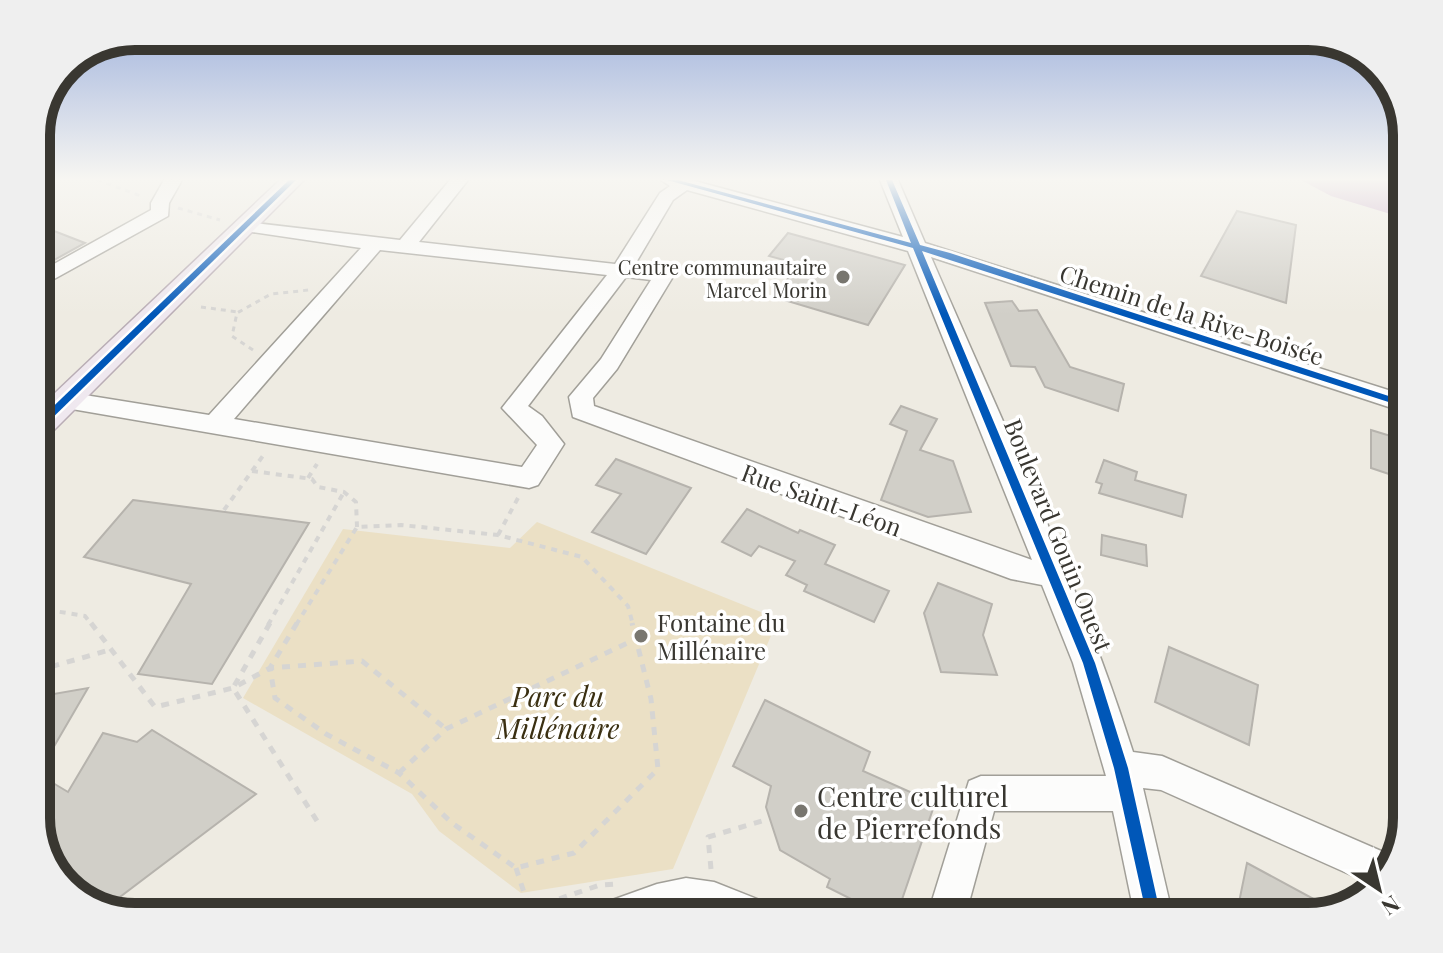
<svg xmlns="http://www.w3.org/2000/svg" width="1443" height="953" font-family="'Playfair Display',serif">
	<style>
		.green { fill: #ebe0c5 }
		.water { fill: #c6a6c7 }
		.building { fill: #d1cfc8; stroke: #b6b3ad; stroke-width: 2 }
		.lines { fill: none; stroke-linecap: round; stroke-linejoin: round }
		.minor-casing { stroke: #a19f98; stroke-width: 3 }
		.major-casing { stroke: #b9adb5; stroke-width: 3 }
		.path-far2 { stroke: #d6d5d3; stroke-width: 3; stroke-dasharray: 5 5; stroke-linecap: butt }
		.path-far1 { stroke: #d6d5d3; stroke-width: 4; stroke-dasharray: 6 6; stroke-linecap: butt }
		.path { stroke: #d6d5d3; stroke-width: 5; stroke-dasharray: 8 8; stroke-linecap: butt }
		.minor { fill: #fcfcfb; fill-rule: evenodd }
		.major { fill: #efe8ef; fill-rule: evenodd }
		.cycleway-casing { stroke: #fff; stroke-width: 5 }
		.cycleway { fill: #0057b8; fill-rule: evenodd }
		.poi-dot { fill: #78766f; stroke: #fff; stroke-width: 3 }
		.labels { text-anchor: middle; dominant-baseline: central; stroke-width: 7; stroke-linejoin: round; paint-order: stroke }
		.far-poi-label { font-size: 20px; fill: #393731; stroke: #fff; text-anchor: end }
		.street-label { font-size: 24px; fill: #393731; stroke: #fff }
		.poi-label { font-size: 24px; fill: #393731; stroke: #fff; text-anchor: start }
		.near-park-label { font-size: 28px; font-style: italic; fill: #3a2f11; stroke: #fff }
		.near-poi-label { font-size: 28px; fill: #393731; stroke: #fff; text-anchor: start }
		.rim { fill: none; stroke: #393731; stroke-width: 10 }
	</style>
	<rect width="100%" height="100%" fill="#eeebe2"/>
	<polygon class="green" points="537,522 778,619 673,869 521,893 439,831 412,794 243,698 343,529 510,548"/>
	<polygon class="water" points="1301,180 1407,180 1407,219 1331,196"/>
	<g class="building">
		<polygon points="1237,211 1296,225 1286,303 1201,276"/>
		<polygon points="36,224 85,243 36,270"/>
		<polygon points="788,233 905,265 868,325 774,297 799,264 769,256"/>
		<polygon points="1012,301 1019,311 1037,310 1070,367 1124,384 1118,411 1045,387 1035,367 1011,366 985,303"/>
		<polygon points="901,406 937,419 920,450 953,461 971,512 928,517 881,500 907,431 890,424"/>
		<polygon points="1371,430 1407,441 1407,480 1371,468"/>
		<polygon points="616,459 691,488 646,554 592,532 621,494 596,485"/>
		<polygon points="1104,460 1137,472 1135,480 1186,495 1182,517 1099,493 1102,484 1096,482"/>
		<polygon points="133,500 309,523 212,684 138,674 191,584 84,557"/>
		<polygon points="747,509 798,533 800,530 835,545 825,564 889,591 874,622 804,591 807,585 786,575 795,561 759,546 751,556 722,542"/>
		<polygon points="1102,535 1146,545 1147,566 1101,555"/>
		<polygon points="938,583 992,604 983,635 997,675 941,672 924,613"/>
		<polygon points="1169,647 1258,685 1249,745 1155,702"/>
		<polygon points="88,688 38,774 68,792 103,733 137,742 152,730 256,794 116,900 110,909 81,901 50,868 36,824 36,697"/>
		<polygon points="765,700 870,752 863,771 935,803 896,917 887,917 827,887 830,879 780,850 766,807 771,786 733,766"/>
		<polygon points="1247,863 1334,910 1308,917 1236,917"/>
	</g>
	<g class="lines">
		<defs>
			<g id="minor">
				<polygon points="164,180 182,180 169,203 168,216 36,289 36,274 151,210 151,203"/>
				<path d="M 450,180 L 468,180 L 419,242 L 615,264 L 660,193 L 670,186 L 661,180 L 691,180 L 903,237 L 880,180 L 898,180 L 925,243 L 1407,396 L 1407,413 L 931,257 C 1002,422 1079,582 1133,752 L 1162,756 L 1395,857 L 1391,872 L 1376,886 L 1161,790 L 1143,788 L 1173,917 L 1135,917 L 1113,811 L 994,811 L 965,917 L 927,917 L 969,781 L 981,776 L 1106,776 L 1073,663 L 1042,585 L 1011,579 L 573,417 L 569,397 L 601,359 L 651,280 L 626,277 L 528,406 L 542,416 L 564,444 L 538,485 L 529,488 L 66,408 L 58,406 L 54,400 L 58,394 L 66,392 L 209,415 L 361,248 L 245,231 L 236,225 L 238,221 L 400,240 ZM 687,190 L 908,251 L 1032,560 L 594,406 L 593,398 L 617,369 L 674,275 L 664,269 L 634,266 L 673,200 ZM 380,250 L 607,275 L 502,408 L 537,445 L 522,467 L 234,419 Z"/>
				<polygon points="686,878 714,882 767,903 772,917 599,917 604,903 657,884"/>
			</g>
			<polygon id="major" points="280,180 304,180 47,437 36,440 36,411"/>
		</defs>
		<use href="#minor" class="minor-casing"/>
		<use href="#major" class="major-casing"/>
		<g class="path-far2">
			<polyline points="97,180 144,197"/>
			<polyline points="178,208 220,220"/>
			<polyline points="201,307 238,312"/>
			<polyline points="253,350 232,336 237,313 271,294 309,290"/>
		</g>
		<g class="path-far1">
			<polyline points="252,471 312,479 318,487 344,492 356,502 357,527"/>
			<polyline points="308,478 317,464"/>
			<polyline points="224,510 265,453"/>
			<polyline points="498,535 518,498"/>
			<polyline points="36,608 85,616 92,625"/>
			<polyline points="268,625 344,492"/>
			<polyline points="296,625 357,527 401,525 498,535 582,557 628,606 633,625"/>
		</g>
		<g class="path">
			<polyline points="91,623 155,707 233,688 270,668 362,661 446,729"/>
			<polyline points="270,623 233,688 317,821"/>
			<polyline points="297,623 270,668 275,698 326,734 399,773 452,823 516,868 574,853 658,769 651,699 632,623"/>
			<polyline points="36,671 113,649"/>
			<polyline points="399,773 446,729 638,638"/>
			<polyline points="516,868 532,917"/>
			<polyline points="711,869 708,837 769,819"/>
			<polyline points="782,907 826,917"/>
			<polyline points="529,909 600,885 615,884"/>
		</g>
		<use href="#minor" class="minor"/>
		<use href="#major" class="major"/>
		<defs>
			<g id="cycleway">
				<polygon points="289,180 296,180 39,431 36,432 36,423"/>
				<polygon points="667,180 678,180 911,243 886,180 892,180 920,245 950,253 1407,402 1407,408 922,251 1095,663 1128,768 1161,917 1147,917 1114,768 1083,663 913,248"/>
			</g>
		</defs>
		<use href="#cycleway" class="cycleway-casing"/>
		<use href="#cycleway" class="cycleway"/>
	</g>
	<linearGradient id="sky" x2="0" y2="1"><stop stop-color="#9aaedb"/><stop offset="0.57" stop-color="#f7f6f2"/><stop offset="1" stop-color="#f7f6f2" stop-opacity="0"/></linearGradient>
	<rect width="1443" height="314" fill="url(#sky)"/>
	<g class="poi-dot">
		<circle cx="843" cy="277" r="8"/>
		<circle cx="641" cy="636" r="8"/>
		<circle cx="801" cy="811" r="8"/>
	</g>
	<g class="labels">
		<g class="far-poi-label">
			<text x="827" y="266">Centre communautaire<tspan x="827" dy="23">Marcel Morin</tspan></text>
		</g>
		<g class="street-label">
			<text transform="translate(1192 314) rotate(18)">Chemin de la Rive-Boisée</text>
			<text transform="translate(822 499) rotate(20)">Rue Saint-Léon</text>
			<text transform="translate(1059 535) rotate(68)">Boulevard Gouin Ouest</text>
		</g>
		<g class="poi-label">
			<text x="657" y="622">Fontaine du<tspan x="657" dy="28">Millénaire</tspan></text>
		</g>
		<g class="near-park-label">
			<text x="558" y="695">Parc du<tspan x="558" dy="32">Millénaire</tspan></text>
		</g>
		<g class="near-poi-label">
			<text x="817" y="795">Centre culturel<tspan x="817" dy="32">de Pierrefonds</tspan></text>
		</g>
	</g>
	<path d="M0 0H1443V953H0ZM135 50H1308A85 85 0 0 1 1393 135V818A85 85 0 0 1 1308 903H135A85 85 0 0 1 50 818V135A85 85 0 0 1 135 50Z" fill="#efefef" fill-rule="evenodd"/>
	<path class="rim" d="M135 50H1308A85 85 0 0 1 1393 135V818A85 85 0 0 1 1308 903H135A85 85 0 0 1 50 818V135A85 85 0 0 1 135 50Z"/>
	<g transform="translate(1379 889) rotate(145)" stroke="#ffffff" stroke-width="6" paint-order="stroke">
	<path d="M0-6L14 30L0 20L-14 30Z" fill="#393731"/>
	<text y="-12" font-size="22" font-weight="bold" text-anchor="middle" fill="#393731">N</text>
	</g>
</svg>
